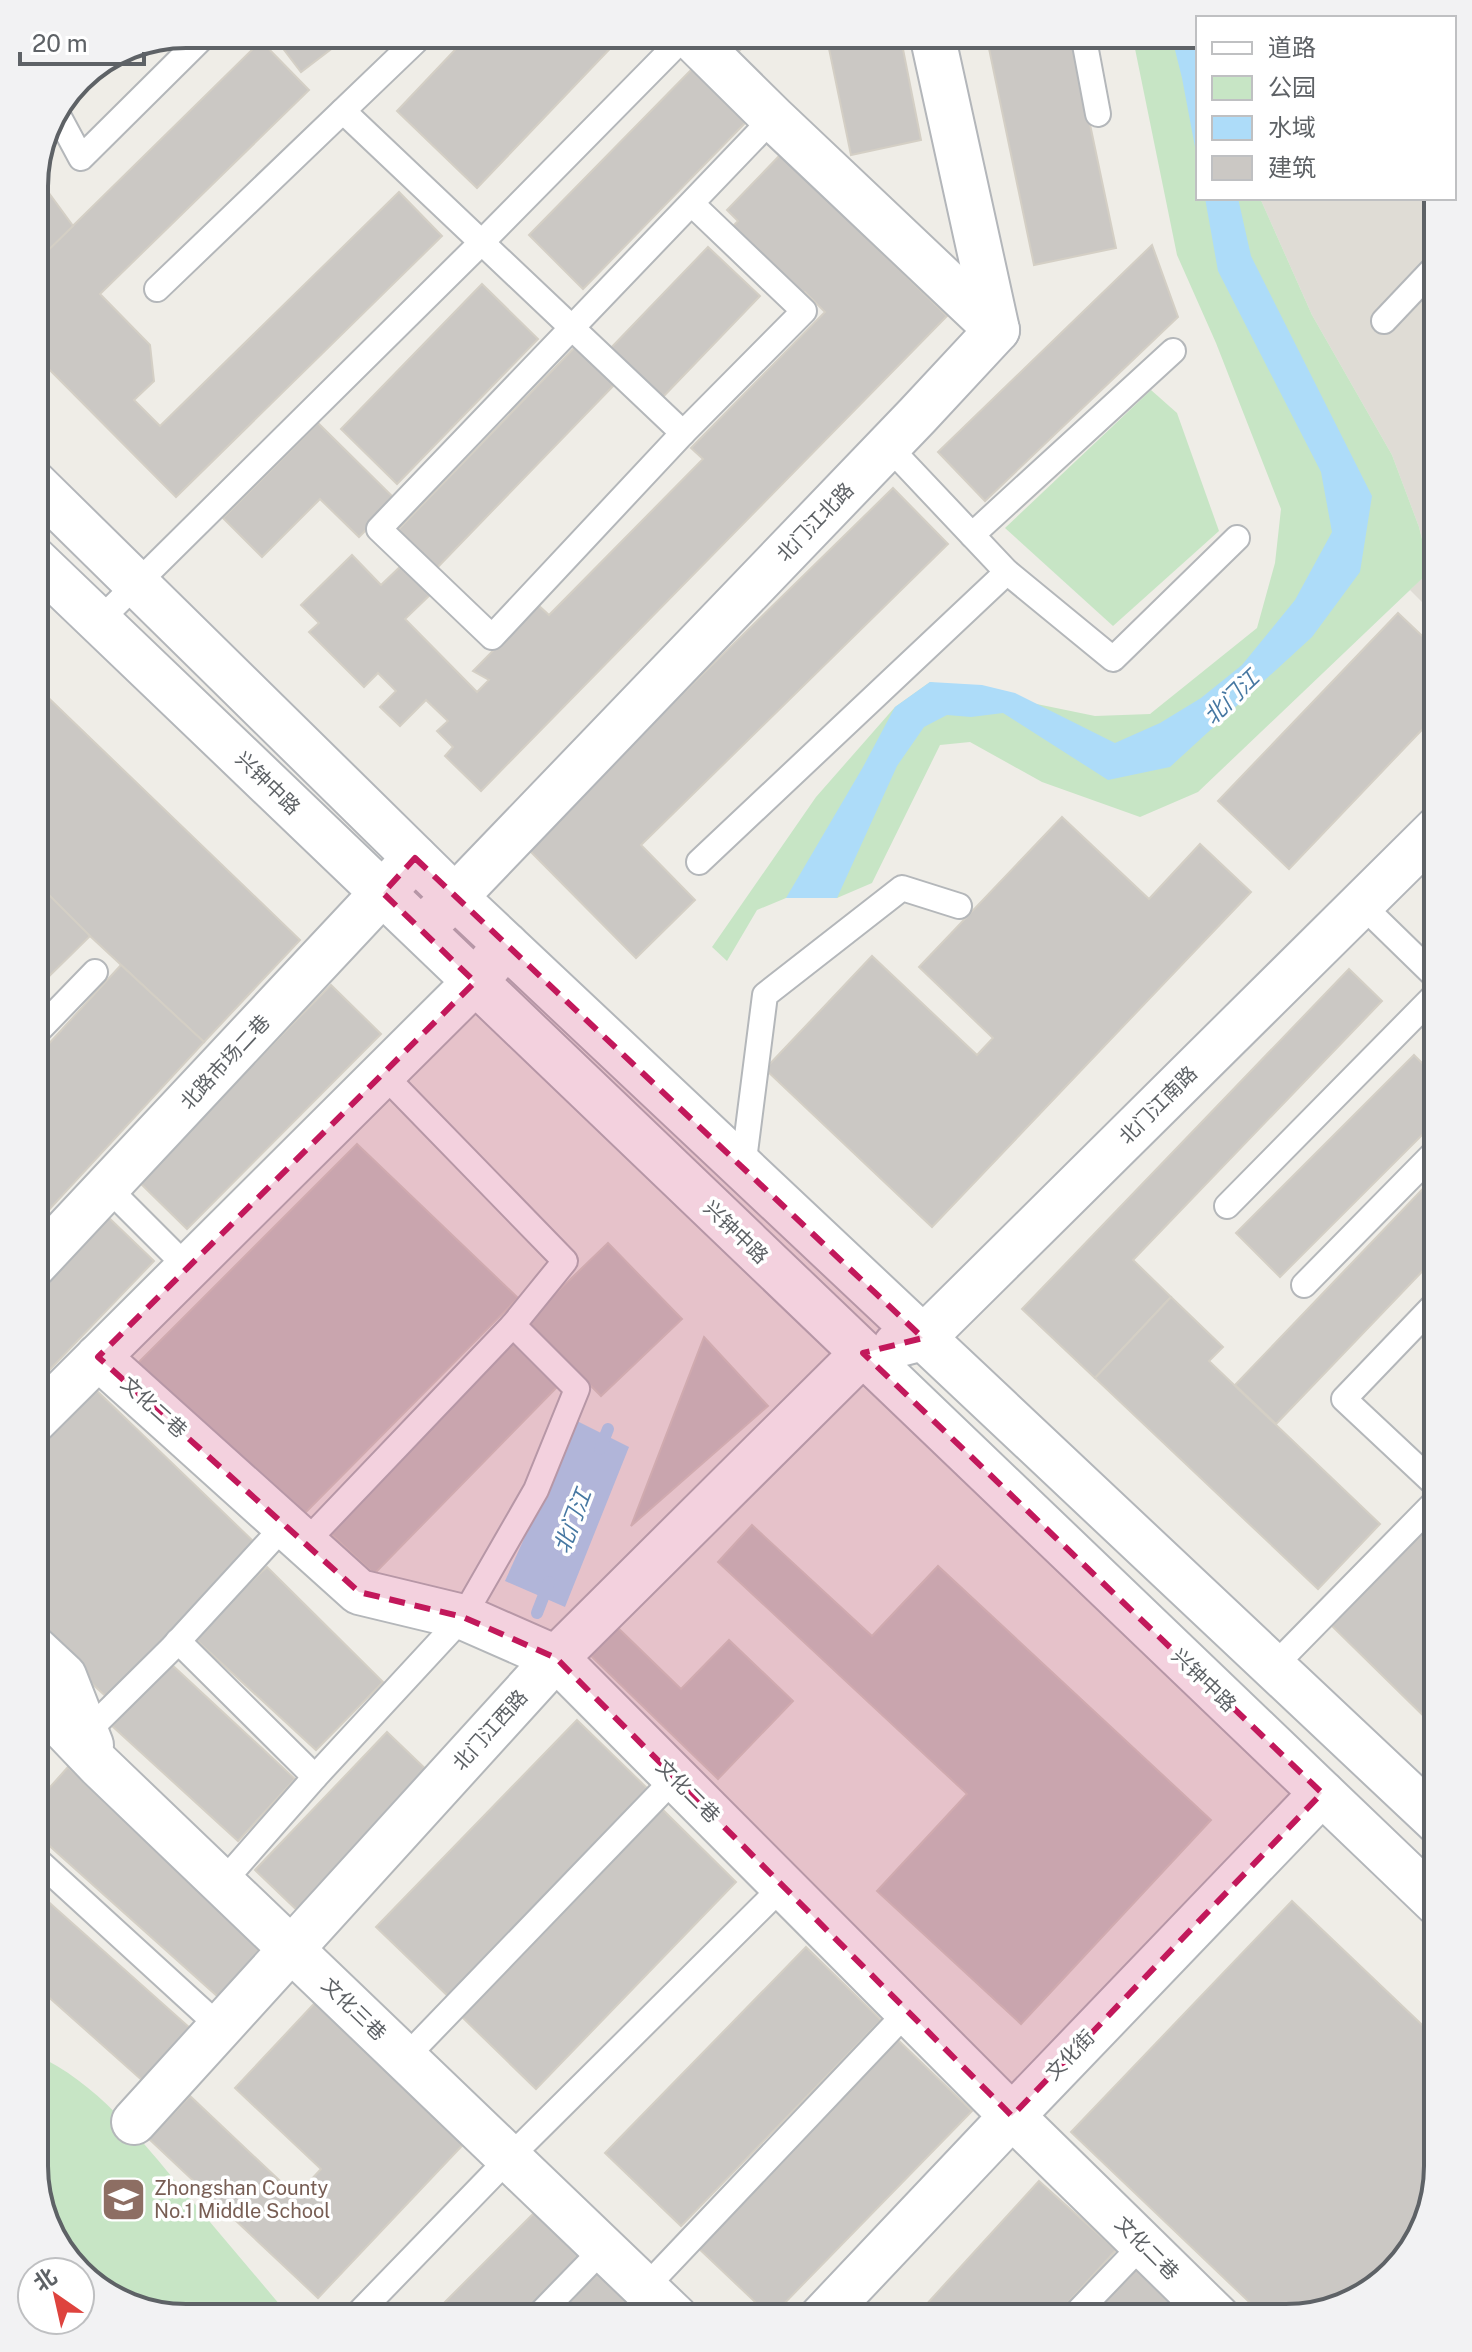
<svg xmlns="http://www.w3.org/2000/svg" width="1472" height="2352" font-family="'Public Sans','Noto Sans SC',sans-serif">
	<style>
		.education { fill: #dfdcd5 }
		.green { fill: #c7e5c5 }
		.water { fill: #addcf9 }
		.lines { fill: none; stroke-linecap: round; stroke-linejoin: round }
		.stream { stroke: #addcf9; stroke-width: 12 }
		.building { fill: #cbc8c4; stroke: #d4cfc5; stroke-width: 2 }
		.lane-casing { stroke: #b4b7ba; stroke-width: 28 }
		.street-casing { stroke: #b4b7ba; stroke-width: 48 }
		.secondary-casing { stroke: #b3b6ba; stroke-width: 48 }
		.lane { stroke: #fff; stroke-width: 24 }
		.street { stroke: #fff; stroke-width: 44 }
		.secondary { stroke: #fff; stroke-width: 44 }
		.marked { fill: #c2185b; fill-opacity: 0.2; stroke: #c2185b; stroke-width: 6; stroke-dasharray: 16 10; stroke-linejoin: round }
		.labels { text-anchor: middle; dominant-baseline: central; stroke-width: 7; stroke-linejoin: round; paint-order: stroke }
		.street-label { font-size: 20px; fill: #5e6266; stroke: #fff }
		.education-label { font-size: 20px; fill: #785e54; stroke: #fff; text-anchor: start }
		.water-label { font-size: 22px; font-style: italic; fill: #4778a2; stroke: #fff }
		.rim { fill: none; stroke: #5e6266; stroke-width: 4 }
	</style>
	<rect width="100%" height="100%" fill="#efede7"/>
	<polygon class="education" points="1260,198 1438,198 1438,618 1410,590 1430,570 1419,527 1392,455 1312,315"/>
	<g class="green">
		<polygon points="1132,34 1198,34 1198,198 1260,198 1312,315 1392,455 1419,527 1430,571 1198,792 1140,817 1042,782 970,742 940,745 872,883 837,898 786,898 757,910 727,961 712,947 816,797 895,707 930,682 1095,716 1150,714 1257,628 1275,563 1281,509 1216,343 1177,255"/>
		<polygon points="1151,390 1177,413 1219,531 1113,626 1005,528"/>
		<path d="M 34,2054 C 98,2083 139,2138 183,2190 C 219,2233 255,2275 291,2318 L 176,2318 L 102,2293 L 50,2234 L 34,2166 L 34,2136 L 44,2127 L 34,2121 Z"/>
	</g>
	<g class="water">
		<polygon points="1171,34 1198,34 1198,163 1182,78"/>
		<polygon points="1205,198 1238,198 1251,256 1372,496 1360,572 1312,637 1170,767 1108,780 1003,713 971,717 947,715 924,727 897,766 837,898 786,898 863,767 895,707 930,682 982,685 1015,693 1115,743 1160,723 1201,698 1242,665 1295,600 1332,532 1321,472 1218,271"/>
		<polygon points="577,1421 629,1447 565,1607 505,1581"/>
	</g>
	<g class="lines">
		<g class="stream">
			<polyline points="600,1449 608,1429"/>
			<polyline points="537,1613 549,1582"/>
		</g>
	</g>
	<g class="building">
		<polygon points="272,34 351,34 301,72"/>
		<polygon points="470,34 624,34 477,188 397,111"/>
		<polygon points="704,34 756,34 730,60"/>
		<polygon points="826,34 900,34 921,140 851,155"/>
		<polygon points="986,34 1071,34 1116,248 1034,265"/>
		<polygon points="261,41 309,90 100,294 150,345 154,381 134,400 160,426 399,192 442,236 176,497 34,354 34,264"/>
		<polygon points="694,67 748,120 583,289 529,235"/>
		<polygon points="781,154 947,316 481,791 445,756 453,747 437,731 448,721 426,700 400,726 380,707 396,691 378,673 364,687 309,632 319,623 301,605 352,555 381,585 403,564 432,593 405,619 477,692 489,680 473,671 538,605 549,615 703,459 691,448 825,312 805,292 798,301 727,232 738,221 727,210"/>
		<polygon points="35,174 73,226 34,264 34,176"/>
		<polygon points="1152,245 1178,317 985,501 938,452"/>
		<polygon points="708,247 760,296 659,401 607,352"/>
		<polygon points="482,284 538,339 397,484 341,429"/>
		<polygon points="578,344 617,382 434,571 395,533"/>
		<polygon points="318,423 396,500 359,537 320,499 262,557 223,518"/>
		<polygon points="893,488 948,544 641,845 695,900 636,958 526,847"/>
		<polygon points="1398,613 1438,651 1438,713 1289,869 1218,801"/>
		<polygon points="34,684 300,940 204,1042 90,936 34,880"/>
		<polygon points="1062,817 1149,899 1200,844 1251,892 932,1227 765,1069 872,956 977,1055 993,1038 919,967"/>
		<polygon points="34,880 90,936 34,991"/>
		<polygon points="121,965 204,1042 34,1226 34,1060"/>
		<polygon points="1349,969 1382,1001 1133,1260 1171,1297 1095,1378 1022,1309"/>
		<polygon points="331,985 381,1034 187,1229 138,1181"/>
		<polygon points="1414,1055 1438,1079 1438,1119 1280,1277 1236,1233"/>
		<polygon points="357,1144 518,1298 297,1521 133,1368"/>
		<polygon points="1438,1173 1438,1255 1276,1424 1235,1385"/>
		<polygon points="107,1216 154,1261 34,1386 34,1292"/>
		<polygon points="608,1243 682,1319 601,1396 527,1321"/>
		<polygon points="1171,1297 1223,1347 1209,1361 1380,1524 1318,1589 1095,1378"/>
		<polygon points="704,1337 768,1406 631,1526"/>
		<polygon points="517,1339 561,1383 374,1574 329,1532"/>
		<polygon points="95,1389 253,1541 110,1700 34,1631 34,1452"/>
		<polygon points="1438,1517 1438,1730 1331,1625"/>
		<polygon points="752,1525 872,1636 938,1566 1211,1820 1021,2024 877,1891 967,1794 718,1562"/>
		<polygon points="267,1567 383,1682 316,1750 191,1635"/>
		<polygon points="616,1626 681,1689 729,1640 793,1701 718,1779 589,1654"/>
		<polygon points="170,1663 295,1779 238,1841 112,1726"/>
		<polygon points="577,1720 652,1793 452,2000 376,1927"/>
		<polygon points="387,1732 434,1777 301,1914 255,1870"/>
		<polygon points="68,1767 274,1951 226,2004 34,1832 34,1805"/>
		<polygon points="661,1808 736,1882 536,2089 460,2015"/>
		<polygon points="34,1889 190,2028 143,2081 34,1984"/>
		<polygon points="1292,1901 1438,2040 1438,2167 1417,2243 1354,2302 1286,2318 1266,2318 1071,2132"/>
		<polygon points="806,1947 881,2020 681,2226 605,2153"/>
		<polygon points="326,1991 475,2132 318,2298 149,2139 190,2096 296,2196 321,2169 235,2088"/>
		<polygon points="896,2038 972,2111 771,2317 695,2245"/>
		<polygon points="1039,2181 1116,2250 1054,2318 914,2318"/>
		<polygon points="541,2206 652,2318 429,2318"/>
		<polygon points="1134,2265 1193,2318 1085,2318"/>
	</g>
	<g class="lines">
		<defs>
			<g id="lane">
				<polyline points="1083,34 1098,114"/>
				<polyline points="343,111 683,433"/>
				<polyline points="60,119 81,158 206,34"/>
				<polyline points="692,204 804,311 683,433 492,637 379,529 773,118"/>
				<polyline points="157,289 423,34"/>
				<polyline points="1384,321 1438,264"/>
				<polyline points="972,535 1173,351"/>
				<polyline points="1007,572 1113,659 1237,538"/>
				<polyline points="99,621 481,243 687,34"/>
				<polyline points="699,862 1007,572 888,446"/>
				<polyline points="1361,904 1438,979"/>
				<polyline points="34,1035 95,972"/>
				<polyline points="743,1168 765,995 902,888 959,906"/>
				<polyline points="108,1188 188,1268"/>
				<polyline points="1227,1206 1438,992"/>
				<polyline points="1304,1285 1438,1149"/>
				<polyline points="1438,1487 1344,1399 1438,1301"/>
				<polyline points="305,1543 513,1325 565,1261 383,1074"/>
				<polyline points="178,1641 315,1777"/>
				<polyline points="1274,1666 1438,1499"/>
				<polyline points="86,1733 171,1649 285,1525"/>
				<polyline points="34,1857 220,2027"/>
				<polyline points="222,1883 315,1777 463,1617 536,1490 577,1389 513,1325"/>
				<polyline points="405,2058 675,1778"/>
				<polyline points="645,2288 908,2011"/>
				<polyline points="354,2318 509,2158 783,1886"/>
				<polyline points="536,2318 604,2248"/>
				<polyline points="1072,2318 1143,2244"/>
			</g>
			<g id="street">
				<polyline points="688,34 773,118 997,330"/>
				<polyline points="34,1265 415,858"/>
				<polyline points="98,1357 359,1592 463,1617 556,1658 1012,2116 1218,2318"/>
				<polyline points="34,1421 475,982 506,945"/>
				<polyline points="34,1648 64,1676 91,1745"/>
				<polyline points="34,1697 99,1765 676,2318"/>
				<polyline points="134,2122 556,1658 863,1353"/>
			</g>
			<g id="secondary">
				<polyline points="34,483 455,897 1438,1822"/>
				<polyline points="34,559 1438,1904"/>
				<polyline points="433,918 455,897 917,416 997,330 932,34"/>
				<polyline points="896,1345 923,1338 1438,828"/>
				<polyline points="821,2318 1012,2116 1322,1793"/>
			</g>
		</defs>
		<use href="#lane" class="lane-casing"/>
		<use href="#street" class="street-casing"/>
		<use href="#secondary" class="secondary-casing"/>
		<use href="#lane" class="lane"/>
		<use href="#street" class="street"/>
		<use href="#secondary" class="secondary"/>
	</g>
	<path class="marked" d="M 415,858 L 923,1338 L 863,1353 L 1322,1793 L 1012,2116 L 556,1658 L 463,1617 L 359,1592 L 98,1357 L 475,982 L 383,893 Z"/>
	<defs>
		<symbol id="school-square" viewBox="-11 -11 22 22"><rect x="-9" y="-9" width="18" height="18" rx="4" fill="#8d6e63" stroke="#fff"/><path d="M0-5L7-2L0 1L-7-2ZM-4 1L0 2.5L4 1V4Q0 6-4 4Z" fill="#fff"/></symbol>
	</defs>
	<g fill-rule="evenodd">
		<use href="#school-square" x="98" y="2174" width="51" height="51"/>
	</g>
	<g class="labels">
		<g class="street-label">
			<text transform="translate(815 522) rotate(-46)">北门江北路</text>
			<text transform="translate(268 783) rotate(44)">兴钟中路</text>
			<text transform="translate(225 1062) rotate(-47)">北路市场二巷</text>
			<text transform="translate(1158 1105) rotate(-45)">北门江南路</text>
			<text transform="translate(736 1232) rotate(44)">兴钟中路</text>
			<text transform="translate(154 1407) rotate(42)">文化二巷</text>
			<text transform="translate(1204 1680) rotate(44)">兴钟中路</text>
			<text transform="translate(490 1730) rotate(-48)">北门江西路</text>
			<text transform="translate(688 1791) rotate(45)">文化二巷</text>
			<text transform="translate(354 2009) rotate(44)">文化三巷</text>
			<text transform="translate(1070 2055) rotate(-46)">文化街</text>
			<text transform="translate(1147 2248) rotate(45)">文化二巷</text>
		</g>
		<g class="education-label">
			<text x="154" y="2188">Zhongshan County<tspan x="154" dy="23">No.1 Middle School</tspan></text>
		</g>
		<g class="water-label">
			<text transform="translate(1231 697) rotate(-44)">北门江</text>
			<text transform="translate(572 1521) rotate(-69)">北门江</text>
		</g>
	</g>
	<path d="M0 0H1472V2352H0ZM186 48H1286A138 138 0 0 1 1424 186V2166A138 138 0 0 1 1286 2304H186A138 138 0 0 1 48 2166V186A138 138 0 0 1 186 48Z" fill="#f2f2f3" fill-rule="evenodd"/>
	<path class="rim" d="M186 48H1286A138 138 0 0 1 1424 186V2166A138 138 0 0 1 1286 2304H186A138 138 0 0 1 48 2166V186A138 138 0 0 1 186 48Z"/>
	<rect x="1196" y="16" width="260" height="184" fill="#ffffff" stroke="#bfc0c2" stroke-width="2"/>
	<rect x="1212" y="42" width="40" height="12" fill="#ffffff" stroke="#bfc0c2" stroke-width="2"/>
	<text x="1268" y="56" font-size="24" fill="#5e6266">道路</text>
	<rect x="1212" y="76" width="40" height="24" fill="#c7e5c5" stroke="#bfc0c2" stroke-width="2"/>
	<text x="1268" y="96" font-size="24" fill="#5e6266">公园</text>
	<rect x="1212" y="116" width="40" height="24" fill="#addcf9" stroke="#bfc0c2" stroke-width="2"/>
	<text x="1268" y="136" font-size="24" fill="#5e6266">水域</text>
	<rect x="1212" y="156" width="40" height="24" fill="#cbc8c4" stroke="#bfc0c2" stroke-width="2"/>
	<text x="1268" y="176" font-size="24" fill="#5e6266">建筑</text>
	<g transform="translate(56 2296) rotate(326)"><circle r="38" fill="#ffffff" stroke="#bfc0c2" stroke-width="2"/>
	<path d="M0-6L14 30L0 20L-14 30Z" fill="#de433e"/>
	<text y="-12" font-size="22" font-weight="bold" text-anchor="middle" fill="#5e6266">北</text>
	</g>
	<path d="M20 52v12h124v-12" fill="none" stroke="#5e6266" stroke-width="4"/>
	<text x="32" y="52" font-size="24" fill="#5e6266" stroke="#ffffff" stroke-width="6" paint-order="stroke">20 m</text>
</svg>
